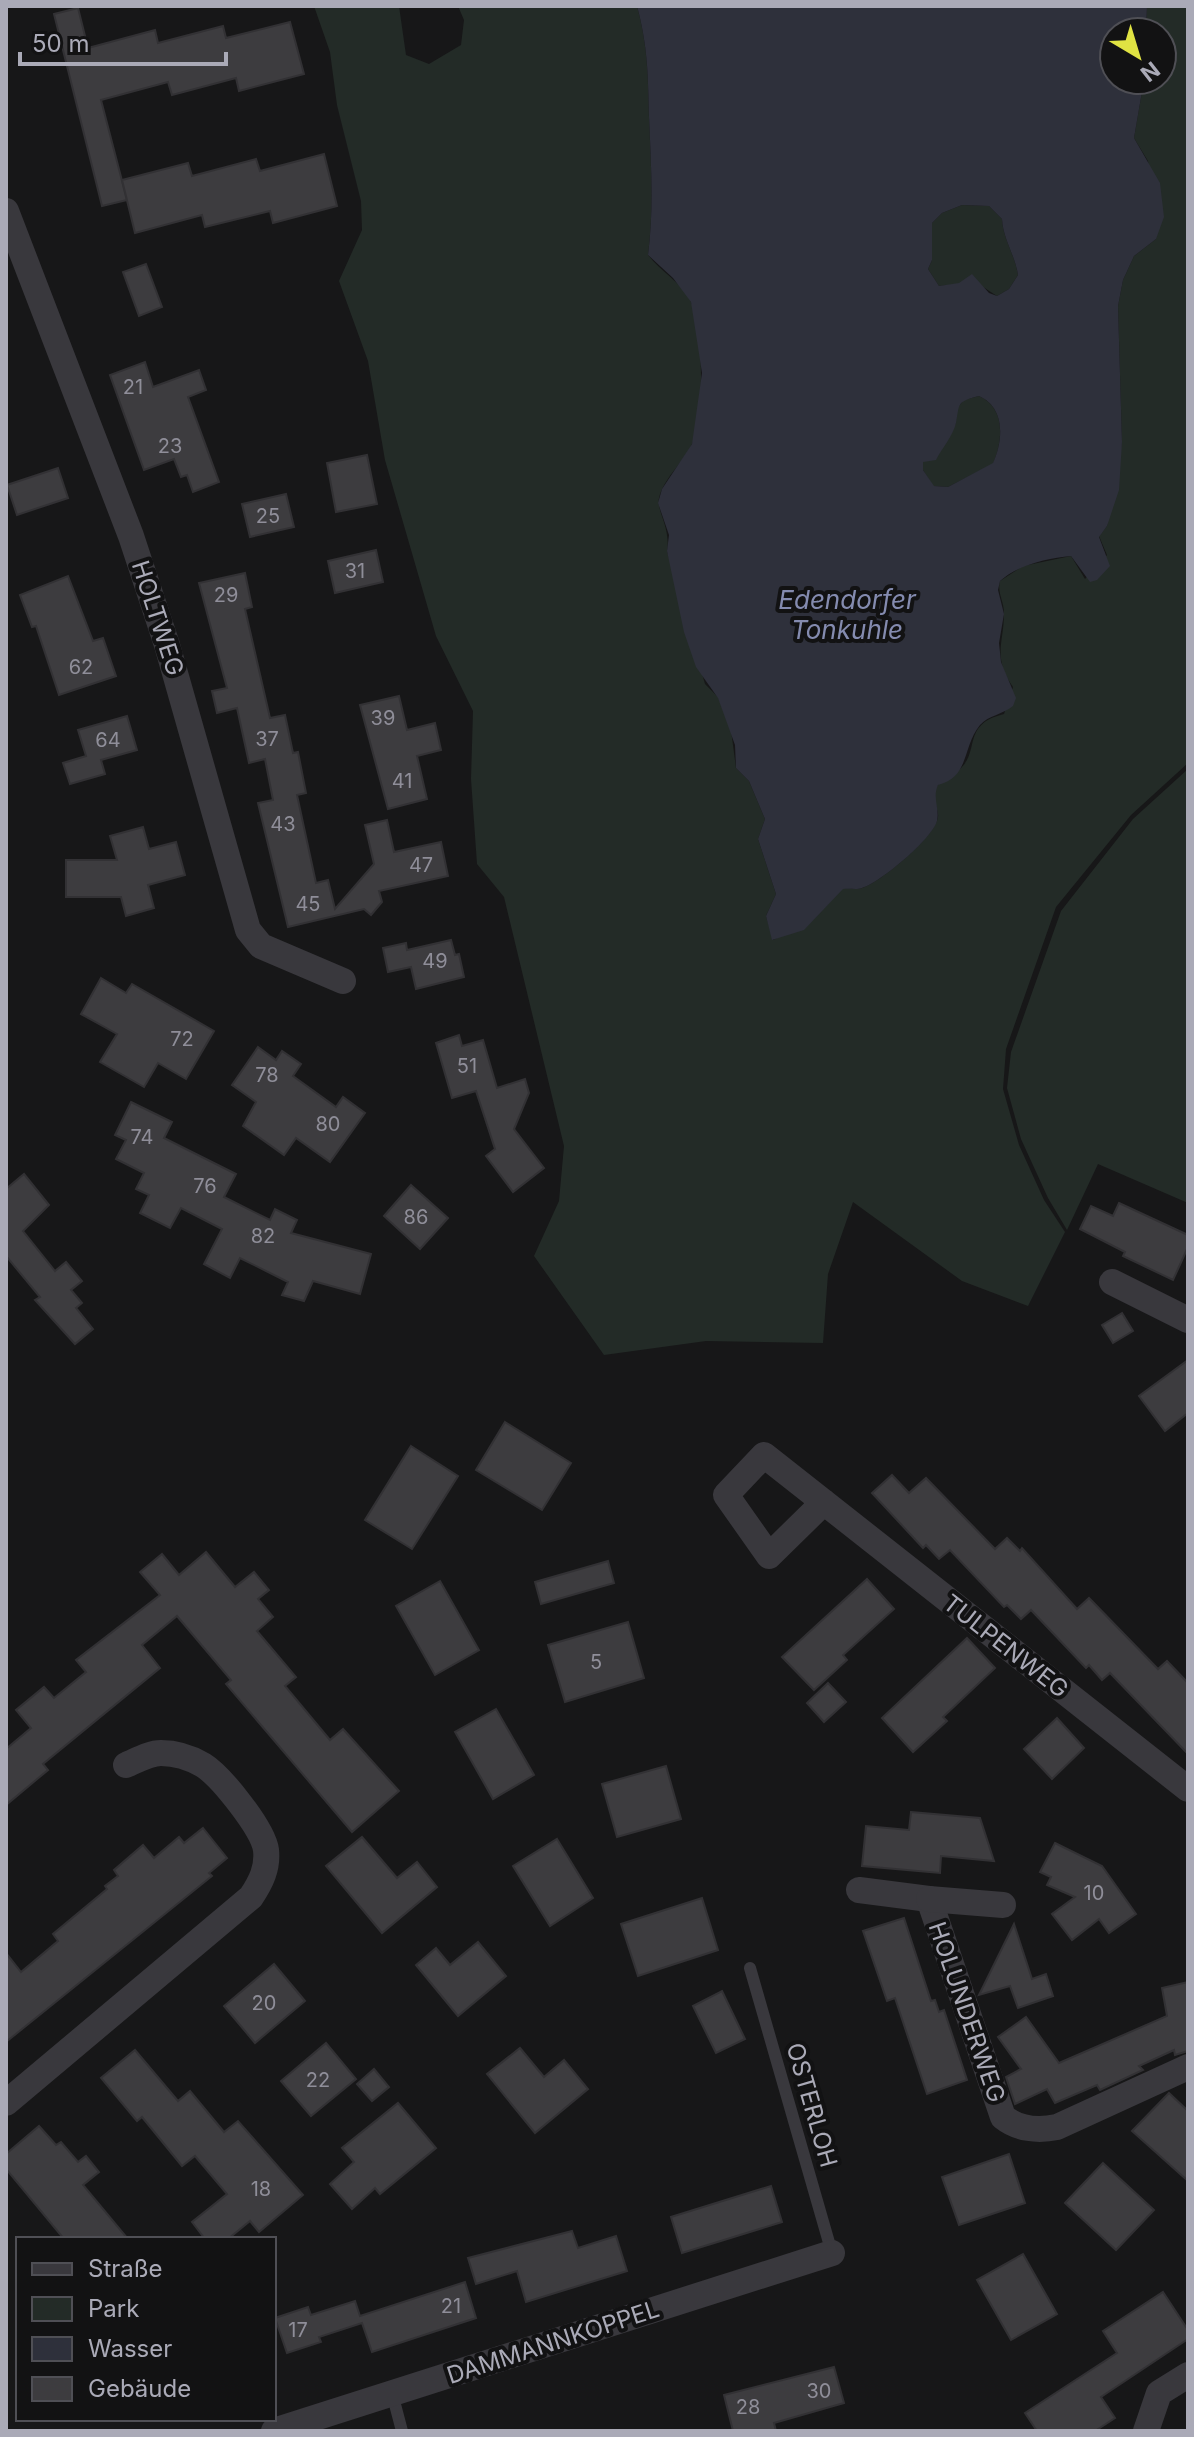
<svg xmlns="http://www.w3.org/2000/svg" width="1194" height="2437" font-family="Inter,sans-serif">
	<style>
		.green { fill: #232b27 }
		.water { fill: #2e303b; fill-rule: evenodd }
		.building { fill: #3d3c3f; stroke: #323134; stroke-width: 2 }
		.lines { fill: none; stroke-linecap: round; stroke-linejoin: round }
		.service { stroke: #39383d; stroke-width: 12 }
		.minor { stroke: #39383d; stroke-width: 26 }
		.labels { text-anchor: middle; dominant-baseline: central; stroke-width: 8; stroke-linejoin: round; paint-order: stroke }
		.number-label { font-size: 20px; fill: #8f8e99 }
		.street-label { font-size: 24px; fill: #aaaab7; stroke: #121213 }
		.water-label { font-size: 26px; font-style: italic; fill: #848baf; stroke: #121213 }
	</style>
	<rect width="100%" height="100%" fill="#171718"/>
	<g class="green">
		<path d="M 314,6 L 399,6 L 406,55 L 429,64 L 461,45 L 464,20 L 458,6 L 637,6 C 648,47 648,76 649,117 C 651,164 654,209 648,255 C 661,272 680,281 690,300 C 704,325 705,421 691,446 C 682,464 664,478 659,498 C 656,510 671,528 667,551 L 705,684 L 718,697 L 731,730 L 736,768 L 749,781 L 765,819 L 758,839 L 776,894 L 766,916 L 773,940 L 813,920 L 843,888 C 849,888 857,890 862,888 C 880,883 936,836 938,817 C 939,809 932,800 934,793 C 937,780 953,776 961,768 C 980,750 962,724 1004,714 L 1013,687 C 992,657 1004,643 1004,613 C 1004,601 997,593 1000,581 L 1023,566 L 1071,556 L 1085,579 L 1107,555 L 1099,536 L 1107,526 L 1122,442 L 1118,306 L 1123,280 L 1134,256 L 1156,239 L 1148,161 L 1134,138 L 1144,80 L 1162,80 L 1162,32 L 1146,32 L 1147,6 L 1188,6 L 1188,763 L 1131,815 L 1056,907 L 1006,1049 L 1003,1089 L 1019,1145 L 1044,1200 L 1065,1232 L 1028,1306 L 962,1281 L 853,1202 L 828,1274 L 823,1343 L 706,1341 L 604,1355 L 534,1256 L 559,1201 L 564,1146 L 504,897 L 477,864 L 471,779 L 473,711 L 436,636 L 385,460 L 368,361 L 339,281 L 362,230 L 361,201 L 337,105 L 330,52 Z"/>
		<path d="M 962,205 L 989,206 L 1002,219 C 1003,239 1015,255 1018,275 L 1009,289 L 997,296 L 977,283 L 939,286 L 928,269 L 932,260 L 932,223 L 942,213 Z"/>
		<path d="M 979,396 C 1006,408 1003,441 993,464 L 948,487 L 933,486 L 923,470 L 923,461 L 936,459 L 956,423 L 956,409 L 964,400 Z"/>
		<polygon points="1188,769 1188,1203 1098,1164 1067,1230 1048,1198 1021,1139 1007,1088 1011,1052 1061,911 1133,819"/>
	</g>
	<path class="water" d="M 637,6 L 1147,6 L 1146,32 L 1114,32 L 1114,80 L 1144,80 L 1134,138 L 1160,183 L 1164,217 L 1156,239 L 1134,256 L 1123,280 L 1118,306 L 1122,442 L 1119,490 L 1107,526 L 1099,537 L 1110,566 L 1097,580 L 1090,582 L 1071,556 C 1047,558 1018,565 1000,581 L 998,590 L 1004,614 L 999,643 L 1001,662 L 1016,698 L 1013,706 C 1002,715 989,715 980,725 C 962,747 970,777 938,785 C 932,798 940,808 937,821 C 932,839 881,882 862,888 C 857,890 849,888 843,889 L 804,930 L 772,940 L 766,916 L 776,894 L 758,839 L 765,819 L 749,781 L 736,768 L 735,745 L 718,698 L 696,667 L 684,632 L 667,551 L 669,535 L 658,503 L 662,489 L 692,444 L 702,373 L 691,302 L 673,278 L 648,255 C 654,209 651,164 649,117 C 648,76 648,47 637,6 ZM 962,205 L 989,206 L 1002,219 C 1003,239 1015,255 1018,275 L 1009,289 L 997,296 L 989,293 L 972,274 L 959,283 L 939,286 L 928,269 L 932,260 L 932,223 L 942,213 ZM 979,396 C 1006,408 1003,441 993,463 L 948,487 L 934,486 L 923,470 L 923,462 L 936,460 C 942,448 953,436 956,423 C 960,403 956,402 979,396 Z"/>
	<g class="building">
		<polygon points="78,8 88,48 155,30 158,43 223,26 226,38 290,22 304,74 239,91 236,78 172,95 168,82 101,100 127,200 102,206 54,14"/>
		<polygon points="324,154 337,206 273,223 270,211 205,227 202,215 135,233 122,180 188,163 192,176 256,159 260,171"/>
		<polygon points="146,264 162,307 139,316 123,272"/>
		<polygon points="145,362 153,387 199,370 206,390 188,397 219,482 193,492 187,475 181,477 174,459 144,470 110,375"/>
		<polygon points="367,455 377,504 336,512 327,463"/>
		<polygon points="58,468 68,498 17,515 7,485"/>
		<polygon points="286,494 294,527 250,537 242,504"/>
		<polygon points="376,550 383,582 335,593 328,561"/>
		<polygon points="245,573 252,607 245,609 270,718 285,715 293,753 298,752 306,793 297,795 316,883 328,880 335,909 374,864 365,825 387,820 394,852 441,842 448,876 379,891 382,902 371,915 364,909 288,927 258,803 273,800 265,759 249,763 237,708 217,713 212,691 227,688 199,583"/>
		<polygon points="68,576 93,641 103,638 116,676 59,695 36,626 32,627 20,595"/>
		<polygon points="399,696 407,730 435,723 441,750 417,756 427,799 388,809 360,705"/>
		<polygon points="127,716 137,750 101,760 105,774 70,784 63,763 86,756 78,730"/>
		<polygon points="143,827 149,849 176,842 185,875 148,885 154,908 126,916 121,897 66,897 66,860 117,860 110,836"/>
		<polygon points="451,940 455,955 459,954 464,977 416,989 411,967 388,972 383,948 406,943 407,950"/>
		<polygon points="101,978 126,993 132,984 214,1031 186,1079 158,1063 144,1087 100,1062 117,1034 81,1014"/>
		<polygon points="459,1035 462,1046 483,1040 497,1088 525,1079 529,1093 514,1129 544,1168 513,1192 486,1156 495,1149 476,1091 452,1098 436,1043"/>
		<polygon points="258,1047 276,1060 282,1051 301,1064 293,1076 336,1107 343,1097 365,1113 330,1162 296,1138 284,1155 243,1126 256,1102 232,1085"/>
		<polygon points="131,1102 172,1122 164,1138 236,1174 224,1197 270,1220 275,1209 297,1220 291,1233 371,1254 360,1294 313,1281 304,1301 282,1295 288,1282 240,1258 230,1278 204,1264 222,1229 181,1208 170,1228 140,1213 149,1195 136,1189 144,1173 116,1159 126,1140 115,1135"/>
		<polygon points="24,1174 49,1205 23,1231 55,1271 66,1262 82,1281 71,1290 82,1303 76,1308 93,1329 75,1344 35,1300 40,1297 6,1256 6,1189"/>
		<polygon points="411,1185 448,1218 420,1249 384,1216"/>
		<polygon points="1119,1203 1188,1235 1188,1247 1173,1280 1123,1256 1125,1252 1080,1229 1091,1206 1113,1216"/>
		<polygon points="1122,1313 1133,1331 1113,1343 1102,1325"/>
		<polygon points="1188,1360 1188,1413 1165,1431 1139,1396"/>
		<polygon points="505,1422 571,1463 542,1510 476,1470"/>
		<polygon points="411,1446 458,1476 412,1549 365,1520"/>
		<polygon points="892,1475 909,1493 926,1478 995,1549 1007,1538 1020,1551 1022,1548 1077,1609 1089,1598 1158,1669 1167,1661 1188,1683 1188,1754 1110,1673 1102,1680 1089,1665 1086,1668 1031,1610 1021,1619 1007,1605 1004,1607 950,1550 939,1559 926,1545 923,1548 872,1493"/>
		<polygon points="206,1552 235,1587 254,1572 269,1590 258,1599 273,1617 257,1631 296,1677 285,1686 330,1740 343,1729 399,1791 352,1832 226,1684 231,1680 177,1616 142,1645 160,1668 43,1764 48,1770 6,1805 6,1749 31,1728 16,1710 44,1687 54,1698 86,1672 76,1660 160,1595 140,1572 162,1554 179,1575"/>
		<polygon points="608,1561 614,1583 541,1604 535,1582"/>
		<polygon points="867,1579 894,1609 843,1655 847,1660 814,1690 782,1657"/>
		<polygon points="440,1581 479,1650 435,1675 396,1606"/>
		<polygon points="628,1622 644,1678 565,1702 548,1645"/>
		<polygon points="967,1638 995,1668 943,1717 947,1721 913,1752 882,1718"/>
		<polygon points="828,1683 846,1702 824,1722 807,1703"/>
		<polygon points="496,1709 534,1775 493,1799 455,1732"/>
		<polygon points="1057,1718 1084,1748 1052,1779 1024,1749"/>
		<polygon points="666,1766 681,1819 617,1837 602,1784"/>
		<polygon points="911,1812 980,1818 994,1861 941,1856 940,1873 862,1866 866,1826 909,1830"/>
		<polygon points="203,1828 227,1858 209,1873 212,1876 6,2042 6,1953 21,1972 58,1941 53,1934 107,1889 105,1886 118,1876 114,1870 143,1845 154,1858 179,1837 184,1843"/>
		<polygon points="362,1837 397,1878 417,1862 437,1887 382,1933 326,1866"/>
		<polygon points="557,1839 593,1898 550,1926 513,1866"/>
		<polygon points="1055,1843 1102,1866 1136,1914 1109,1933 1099,1919 1072,1940 1052,1914 1075,1897 1047,1885 1051,1877 1040,1872"/>
		<polygon points="702,1898 718,1950 638,1976 621,1924"/>
		<polygon points="904,1918 931,2001 935,2000 939,2012 944,2010 967,2080 927,2094 895,1998 887,2001 863,1931"/>
		<polygon points="1014,1924 1032,1979 1046,1974 1053,1996 1018,2008 1010,1986 979,1995"/>
		<polygon points="478,1942 506,1976 458,2016 416,1965 436,1948 450,1965"/>
		<polygon points="274,1964 305,2001 255,2043 224,2006"/>
		<polygon points="1188,1982 1188,2051 1175,2055 1174,2050 1139,2066 1143,2070 1100,2090 1097,2085 1055,2103 1047,2089 1015,2104 1006,2077 1021,2069 998,2037 1026,2017 1059,2063 1167,2016 1162,1988"/>
		<polygon points="722,1991 745,2039 716,2053 693,2006"/>
		<polygon points="326,2043 356,2079 311,2116 281,2081"/>
		<polygon points="520,2048 544,2077 564,2060 588,2089 535,2133 487,2074"/>
		<polygon points="135,2050 178,2101 190,2091 224,2132 238,2121 303,2195 259,2232 250,2221 228,2239 205,2239 192,2222 227,2194 195,2156 182,2166 142,2117 137,2121 101,2078"/>
		<polygon points="374,2069 389,2087 372,2101 357,2084"/>
		<polygon points="1169,2093 1188,2111 1188,2181 1132,2131"/>
		<polygon points="398,2103 436,2148 380,2194 375,2188 352,2209 330,2184 354,2162 342,2148"/>
		<polygon points="39,2126 56,2145 61,2142 78,2162 86,2156 99,2172 83,2185 128,2239 64,2239 6,2169 6,2154"/>
		<polygon points="1009,2154 1025,2203 959,2225 942,2177"/>
		<polygon points="1103,2163 1154,2210 1116,2250 1065,2203"/>
		<polygon points="771,2186 782,2222 682,2253 671,2217"/>
		<polygon points="572,2231 578,2248 616,2236 627,2271 526,2302 517,2271 476,2284 468,2258"/>
		<polygon points="1023,2254 1057,2314 1011,2340 977,2280"/>
		<polygon points="465,2282 476,2318 372,2352 362,2323 319,2337 321,2342 287,2353 275,2318 308,2307 311,2315 355,2301 360,2316"/>
		<polygon points="1163,2292 1188,2330 1188,2339 1101,2397 1115,2418 1095,2431 1037,2431 1025,2413 1117,2353 1103,2331"/>
		<polygon points="834,2367 844,2403 774,2423 776,2431 733,2431 724,2395"/>
	</g>
	<g class="lines">
		<g class="service">
			<polyline points="750,1968 832,2253"/>
			<polyline points="392,2393 402,2431"/>
		</g>
		<g class="minor">
			<polyline points="6,211 131,536 167,645 248,930 261,946 343,981"/>
			<polyline points="1112,1282 1188,1320"/>
			<path d="M 824,1502 L 769,1556 L 726,1495 L 764,1455 C 906,1566 1047,1678 1188,1789"/>
			<path d="M 859,1890 L 929,1899 L 1003,2117 C 1018,2129 1038,2131 1057,2127 L 1188,2067"/>
			<polyline points="929,1899 1003,1905"/>
			<path d="M 6,2103 L 251,1897 C 261,1882 268,1868 266,1850 C 263,1829 221,1776 203,1765 C 191,1758 175,1753 161,1753 C 149,1753 136,1761 126,1765"/>
			<polyline points="274,2431 832,2253"/>
			<polyline points="1146,2431 1159,2393 1188,2375"/>
		</g>
	</g>
	<g class="labels">
		<g class="number-label">
			<text x="133" y="387">21</text>
			<text x="170" y="446">23</text>
			<text x="268" y="516">25</text>
			<text x="355" y="571">31</text>
			<text x="226" y="595">29</text>
			<text x="81" y="667">62</text>
			<text x="383" y="718">39</text>
			<text x="267" y="739">37</text>
			<text x="108" y="740">64</text>
			<text x="402" y="781">41</text>
			<text x="283" y="824">43</text>
			<text x="421" y="865">47</text>
			<text x="308" y="904">45</text>
			<text x="435" y="961">49</text>
			<text x="182" y="1039">72</text>
			<text x="467" y="1066">51</text>
			<text x="267" y="1075">78</text>
			<text x="328" y="1124">80</text>
			<text x="142" y="1137">74</text>
			<text x="205" y="1186">76</text>
			<text x="416" y="1217">86</text>
			<text x="263" y="1236">82</text>
			<text x="596" y="1662">5</text>
			<text x="1094" y="1893">10</text>
			<text x="264" y="2003">20</text>
			<text x="318" y="2080">22</text>
			<text x="261" y="2189">18</text>
			<text x="451" y="2306">21</text>
			<text x="298" y="2330">17</text>
			<text x="819" y="2391">30</text>
			<text x="748" y="2407">28</text>
		</g>
		<g class="street-label">
			<text transform="translate(158 618) rotate(72)">HOLTWEG</text>
			<text transform="translate(1006 1646) rotate(38)">TULPENWEG</text>
			<text transform="translate(967 2012) rotate(71)">HOLUNDERWEG</text>
			<text transform="translate(812 2105) rotate(74)">OSTERLOH</text>
			<text transform="translate(553 2342) rotate(-18)">DAMMANNKOPPEL</text>
		</g>
		<g class="water-label">
			<text x="847" y="599">Edendorfer<tspan x="847" dy="30">Tonkuhle</tspan></text>
		</g>
	</g>
	<rect width="1194" height="2437" fill="none" stroke="#aaaab7" stroke-width="16"/>
	<rect x="16" y="2237" width="260" height="184" fill="#121213" stroke="#4f4f55" stroke-width="2"/>
	<rect x="32" y="2263" width="40" height="12" fill="#39383d" stroke="#4f4f55" stroke-width="2"/>
	<text x="88" y="2277" font-size="24" fill="#aaaab7">Straße</text>
	<rect x="32" y="2297" width="40" height="24" fill="#232b27" stroke="#4f4f55" stroke-width="2"/>
	<text x="88" y="2317" font-size="24" fill="#aaaab7">Park</text>
	<rect x="32" y="2337" width="40" height="24" fill="#2e303b" stroke="#4f4f55" stroke-width="2"/>
	<text x="88" y="2357" font-size="24" fill="#aaaab7">Wasser</text>
	<rect x="32" y="2377" width="40" height="24" fill="#3d3c3f" stroke="#4f4f55" stroke-width="2"/>
	<text x="88" y="2397" font-size="24" fill="#aaaab7">Gebäude</text>
	<g transform="translate(1138 56) rotate(142)"><circle r="38" fill="#121213" stroke="#4f4f55" stroke-width="2"/>
	<path d="M0-6L14 30L0 20L-14 30Z" fill="#e0e343"/>
	<text y="-12" font-size="22" font-weight="bold" text-anchor="middle" fill="#aaaab7">N</text>
	</g>
	<path d="M20 52v12h206v-12" fill="none" stroke="#aaaab7" stroke-width="4"/>
	<text x="32" y="52" font-size="24" fill="#aaaab7" stroke="#121213" stroke-width="6" paint-order="stroke">50 m</text>
</svg>
